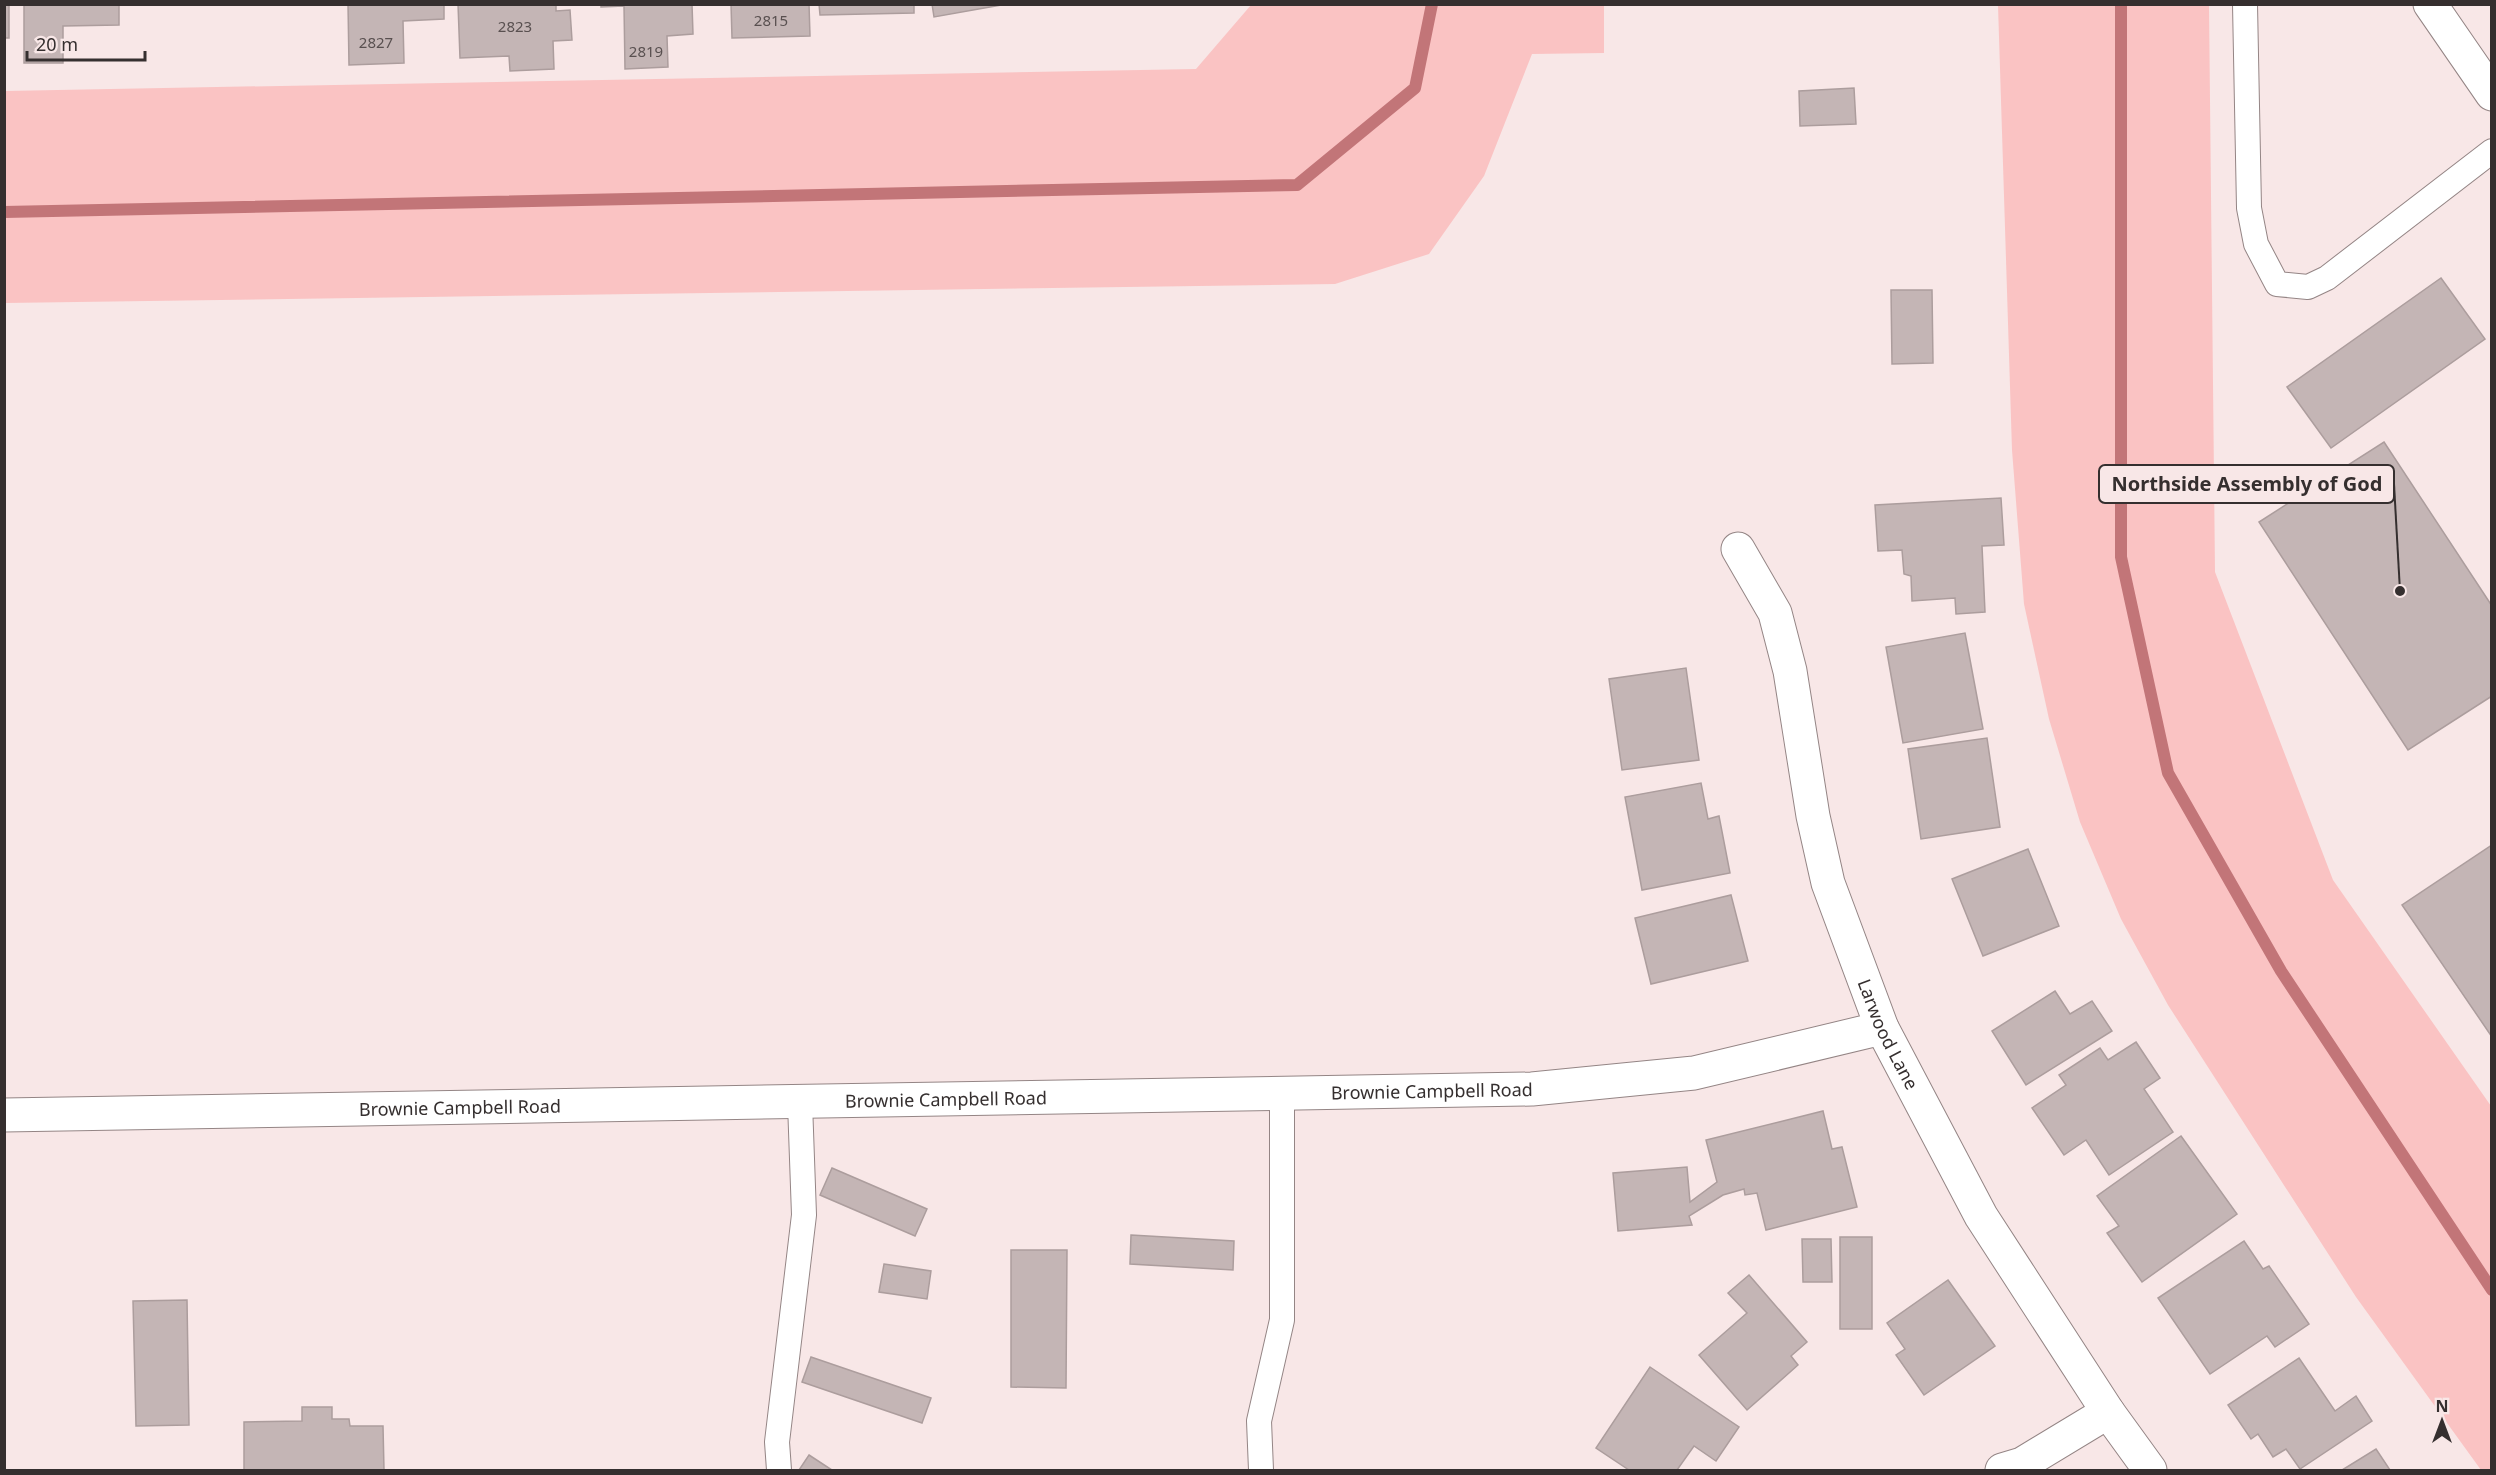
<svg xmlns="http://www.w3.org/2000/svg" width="2496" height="1475" font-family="'Noto Sans',sans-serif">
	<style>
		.green { fill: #fac3c3 }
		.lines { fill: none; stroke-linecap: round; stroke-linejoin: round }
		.stream { stroke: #c27578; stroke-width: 12 }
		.building { fill: #c4b5b5; stroke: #ac9d9d; stroke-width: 1.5 }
		.service-casing { stroke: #948585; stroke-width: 26 }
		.minor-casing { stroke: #948585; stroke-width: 35 }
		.secondary-casing { stroke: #948585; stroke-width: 35 }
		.service { stroke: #fff; stroke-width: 24 }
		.minor { stroke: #fff; stroke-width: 33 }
		.secondary { stroke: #fff; stroke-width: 33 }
		.labels { text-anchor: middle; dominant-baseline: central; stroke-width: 4.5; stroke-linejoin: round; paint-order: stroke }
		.number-label { font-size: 15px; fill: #595050 }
		.street-label { font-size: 18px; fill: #352f2f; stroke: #f8e7e7 }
		.leader { fill: none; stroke: #352f2f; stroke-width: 2 }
		.callout-dot { fill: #352f2f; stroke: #f8e7e7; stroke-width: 2 }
		.callout { fill: #f8e7e7; stroke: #352f2f; stroke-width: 2 }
		.callout-label { font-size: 20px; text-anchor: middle; font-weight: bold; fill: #352f2f }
	</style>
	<rect width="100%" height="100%" fill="#f8e7e7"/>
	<g class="green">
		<polygon points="1251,5 1604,5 1604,53 1532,54 1484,176 1429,254 1335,284 5,303 5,91 1196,69"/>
		<polygon points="1998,5 2209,5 2215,572 2333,880 2491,1106 2491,1470 2481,1470 2356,1297 2168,1005 2121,919 2080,822 2049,719 2024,604 2012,450"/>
	</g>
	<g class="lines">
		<g class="stream">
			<polyline points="2121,4 2121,557 2168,773 2281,971 2492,1290"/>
			<polyline points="4,212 1297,185 1415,88 1432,4"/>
		</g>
	</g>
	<g class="building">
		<rect x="4" y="4" width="5" height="34"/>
		<polygon points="24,4 119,4 119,25 63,26 63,63 24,63"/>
		<polygon points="348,4 444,4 444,19 403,21 404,63 349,65"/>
		<polygon points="458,4 556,4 556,11 570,10 572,40 553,41 554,69 510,71 509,56 460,58"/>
		<polygon points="601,4 692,4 693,34 667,36 668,67 625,69 624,6 601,7"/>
		<polygon points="731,4 809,4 810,36 732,38"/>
		<polygon points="819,4 914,4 914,13 820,15"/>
		<polygon points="932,4 1007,4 934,17"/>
		<polygon points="1854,88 1856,124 1800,126 1799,91"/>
		<polygon points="2441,278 2485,339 2331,448 2287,387"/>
		<polygon points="1891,290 1932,290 1933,363 1892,364"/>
		<polygon points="2384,442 2492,606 2492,696 2408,750 2259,522"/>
		<polygon points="2001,498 2004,545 1982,546 1985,612 1956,614 1955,598 1912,601 1911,576 1904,574 1902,550 1878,551 1875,505"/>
		<polygon points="1965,633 1983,729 1903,743 1886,647"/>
		<polygon points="1686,668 1699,760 1622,770 1609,679"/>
		<polygon points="1987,738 2000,827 1921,839 1908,749"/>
		<polygon points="1701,783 1708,819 1719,816 1730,873 1642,890 1625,797"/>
		<polygon points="2492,845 2492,1037 2402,905"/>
		<polygon points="2028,849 2059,926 1983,956 1952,879"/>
		<polygon points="1731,895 1748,961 1651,984 1635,918"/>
		<polygon points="2055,991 2070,1014 2092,1001 2112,1031 2026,1085 1992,1031"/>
		<polygon points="2136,1042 2160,1078 2144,1089 2173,1132 2109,1175 2086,1140 2064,1155 2032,1108 2066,1085 2059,1075 2100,1048 2108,1060"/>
		<polygon points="1823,1111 1832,1149 1842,1147 1857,1207 1766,1230 1757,1193 1745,1195 1744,1189 1723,1195 1689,1216 1692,1225 1618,1231 1613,1173 1687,1167 1690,1202 1717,1182 1706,1140"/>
		<polygon points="2181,1136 2237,1214 2142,1282 2107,1233 2119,1226 2097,1196"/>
		<polygon points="832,1168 927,1209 915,1236 820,1195"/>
		<polygon points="1131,1235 1234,1241 1233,1270 1130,1264"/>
		<rect x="1840" y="1237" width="32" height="92"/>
		<polygon points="1802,1239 1831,1239 1832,1282 1803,1282"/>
		<polygon points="2244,1241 2263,1269 2269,1266 2309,1324 2275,1347 2267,1336 2210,1374 2158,1298"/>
		<polygon points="1011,1250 1067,1250 1066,1388 1011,1387"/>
		<polygon points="884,1264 931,1271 927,1299 879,1292"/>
		<polygon points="1749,1275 1807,1342 1791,1356 1798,1365 1747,1410 1699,1355 1747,1313 1728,1293"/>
		<polygon points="1948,1280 1995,1346 1924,1395 1896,1355 1905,1349 1887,1323"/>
		<polygon points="187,1300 189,1425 136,1426 133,1301"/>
		<polygon points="811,1357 931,1398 922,1423 802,1382"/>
		<polygon points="2299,1358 2335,1411 2356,1396 2372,1421 2300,1469 2286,1449 2273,1457 2258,1434 2251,1439 2228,1405"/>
		<polygon points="1650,1367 1739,1427 1716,1461 1694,1446 1677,1470 1629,1470 1596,1448"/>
		<polygon points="302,1407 332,1407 332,1419 349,1419 350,1426 383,1426 384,1470 244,1470 244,1422 302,1421"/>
		<polygon points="2376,1449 2390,1470 2342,1470"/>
		<polygon points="809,1455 832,1470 799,1470"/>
	</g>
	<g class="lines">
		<defs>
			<g id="service">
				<polyline points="2245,4 2249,208 2256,244 2277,284 2308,287 2327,278 2492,151"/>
				<polyline points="779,1470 777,1442 804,1215 800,1103"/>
				<polyline points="1261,1470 1259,1421 1282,1320 1282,1094"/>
			</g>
			<g id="minor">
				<path id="s1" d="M 1738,549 L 1775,613 L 1790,671 L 1813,816 L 1828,883 L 1882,1028 L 1981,1216 L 2108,1412 L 2150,1470"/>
				<path id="s2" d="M 4,1115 L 1532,1089 L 1694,1073 L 1882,1028"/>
				<polyline points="2002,1470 2022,1464 2108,1412"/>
			</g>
			<polyline id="secondary" points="2430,4 2492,94"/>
		</defs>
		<use href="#service" class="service-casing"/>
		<use href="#minor" class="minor-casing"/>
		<use href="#secondary" class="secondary-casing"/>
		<use href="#service" class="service"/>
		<use href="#minor" class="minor"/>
		<use href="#secondary" class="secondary"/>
	</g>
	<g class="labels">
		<g class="number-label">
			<text x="771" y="20">2815</text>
			<text x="515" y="26">2823</text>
			<text x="376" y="42">2827</text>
			<text x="646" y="51">2819</text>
		</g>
		<g class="street-label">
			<text stroke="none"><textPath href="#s1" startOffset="512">Larwood Lane</textPath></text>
			<text stroke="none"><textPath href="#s2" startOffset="1428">Brownie Campbell Road</textPath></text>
			<text stroke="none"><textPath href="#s2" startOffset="942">Brownie Campbell Road</textPath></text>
			<text stroke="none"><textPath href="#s2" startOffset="456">Brownie Campbell Road</textPath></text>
		</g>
	</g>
	<path class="leader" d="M2400 591L2394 484"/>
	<circle class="callout-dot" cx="2400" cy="591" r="6"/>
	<rect class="callout" x="2099" y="465" width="295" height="38" rx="6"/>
	<g class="callout-label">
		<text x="2247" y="491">Northside Assembly of God</text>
	</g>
	<rect width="2496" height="1475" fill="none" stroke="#352f2f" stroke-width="12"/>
	<g transform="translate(2442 1421)" stroke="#f8e7e7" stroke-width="4.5" paint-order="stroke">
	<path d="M0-4.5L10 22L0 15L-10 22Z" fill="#352f2f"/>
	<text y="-9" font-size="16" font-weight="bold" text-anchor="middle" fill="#352f2f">N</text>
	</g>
	<path d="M27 51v9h118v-9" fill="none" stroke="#352f2f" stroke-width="3"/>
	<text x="36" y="51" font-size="18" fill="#352f2f" stroke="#f8e7e7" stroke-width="4.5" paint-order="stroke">20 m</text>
</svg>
